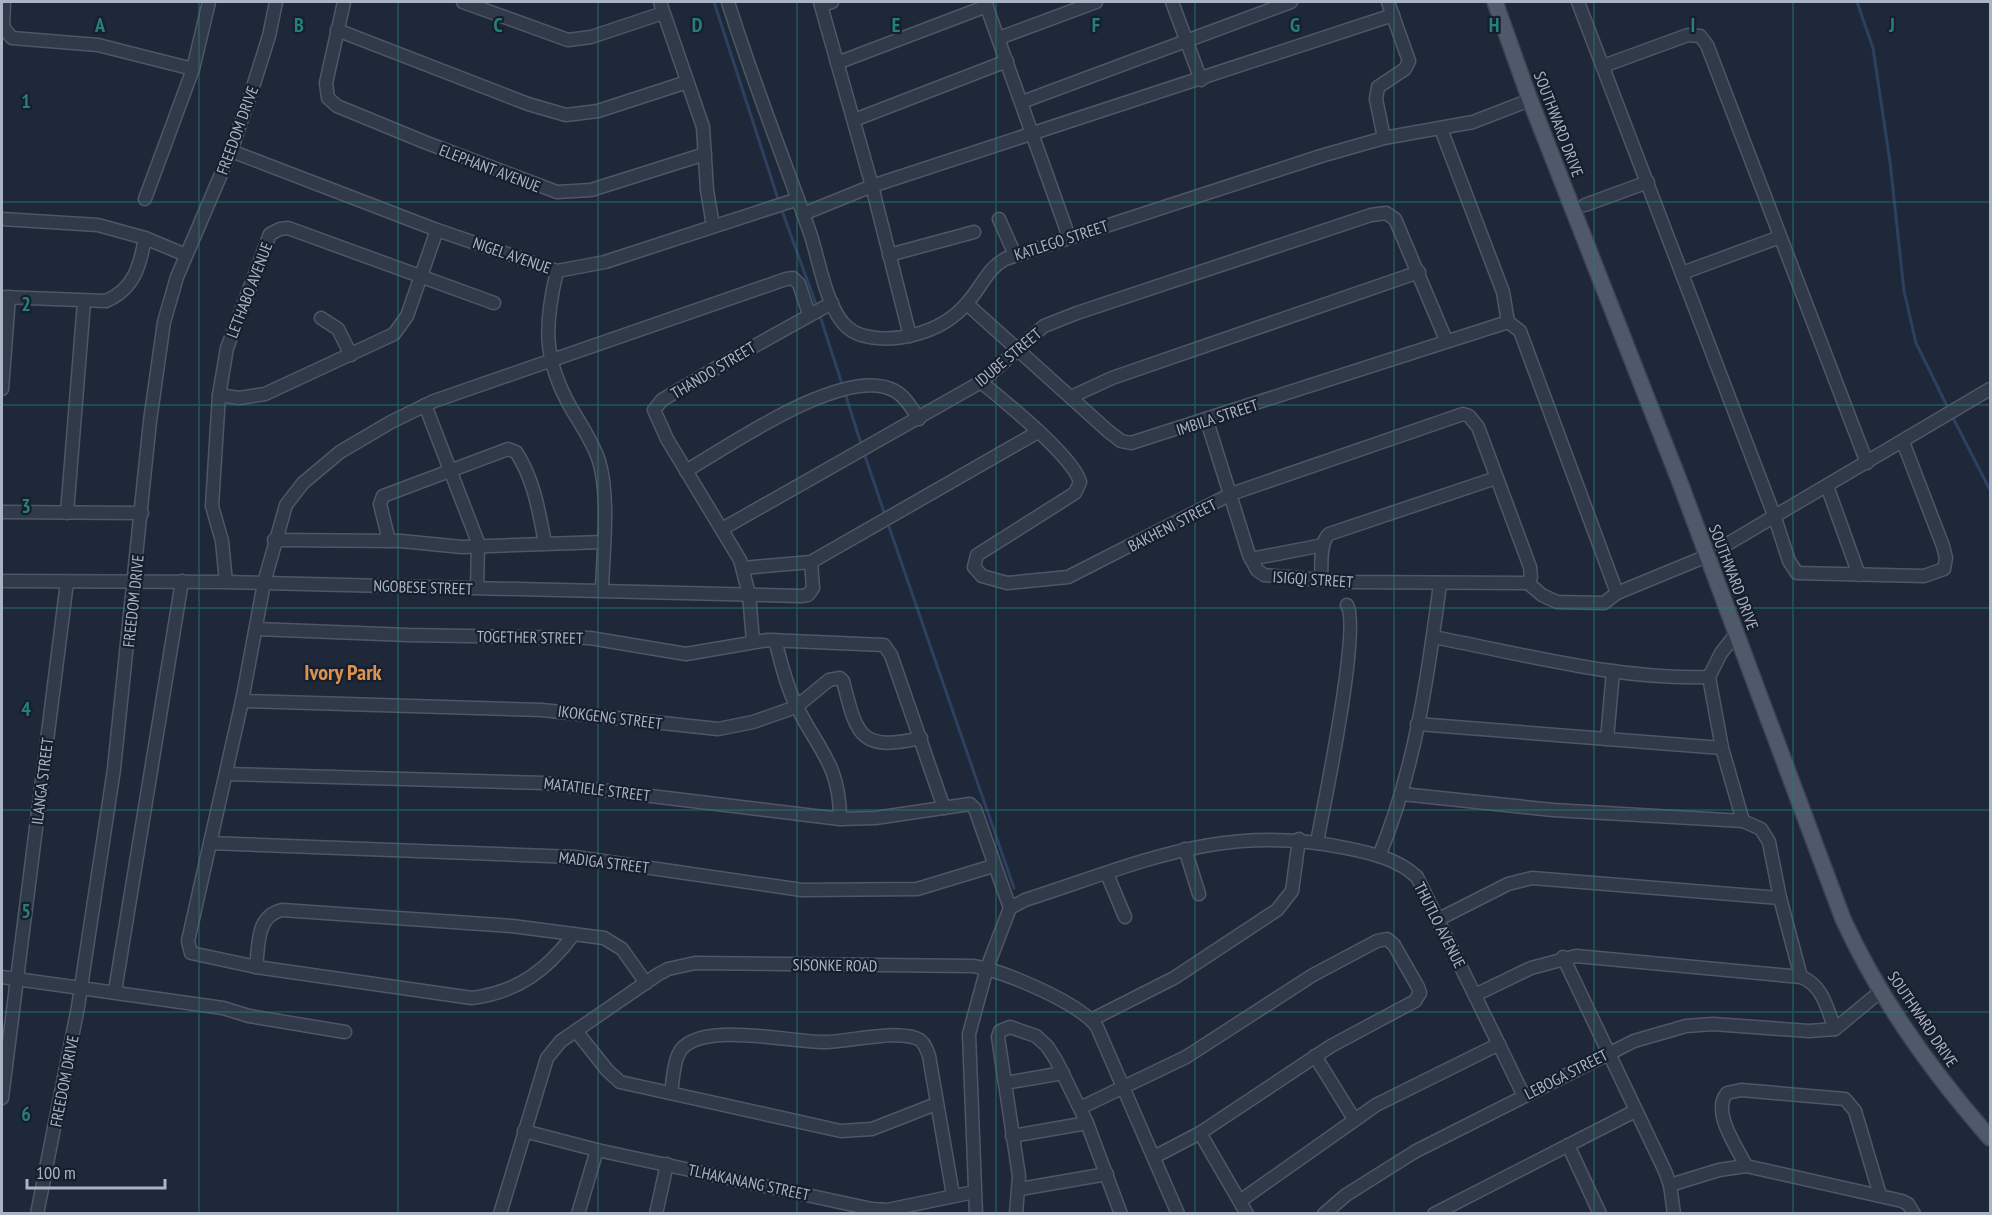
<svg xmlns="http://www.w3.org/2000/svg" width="1992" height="1215" font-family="'PT Sans Narrow',sans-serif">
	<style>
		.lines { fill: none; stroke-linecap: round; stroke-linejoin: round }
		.stream { stroke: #2d405f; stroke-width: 3 }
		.minor-casing { stroke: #4f5767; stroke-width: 15 }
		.major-casing { stroke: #3b4352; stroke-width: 18 }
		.minor { stroke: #313a49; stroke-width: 12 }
		.major { stroke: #4f5969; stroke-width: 15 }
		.grid { fill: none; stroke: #267f7b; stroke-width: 1.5; stroke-opacity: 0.55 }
		.labels { text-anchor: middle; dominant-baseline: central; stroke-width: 4.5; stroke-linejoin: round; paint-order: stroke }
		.street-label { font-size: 16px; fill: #abb4c6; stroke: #171f2d }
		.district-label { font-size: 22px; font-weight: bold; fill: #dd924f; stroke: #171f2d }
		.grid-label { font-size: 20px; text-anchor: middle; font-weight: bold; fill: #267f7b; stroke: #171f2d; stroke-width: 4.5; stroke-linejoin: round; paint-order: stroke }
	</style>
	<rect width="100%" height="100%" fill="#1e2838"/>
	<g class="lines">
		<g class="stream">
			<polyline points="714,2 779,202"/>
			<polyline points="1857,2 1873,48 1890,162 1904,291 1916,343 1948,408"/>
			<polyline points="781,208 817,307"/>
			<polyline points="819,313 843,387"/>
			<polyline points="845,393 862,447"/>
			<polyline points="1951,414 1990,490"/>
			<polyline points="864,453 885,515"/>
			<polyline points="887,521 1014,888"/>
		</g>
		<defs>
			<g id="minor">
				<polyline points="4,2 3,27 12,38 98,45 193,69"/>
				<polyline points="344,2 326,83 328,98 337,106 427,143 557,192 591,190 705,154"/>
				<polyline points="463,2 568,40 591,37 663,13"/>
				<polyline points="660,2 703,127 707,190 713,226"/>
				<path d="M 728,2 C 752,79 782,154 809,230 C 819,257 825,307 847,327 C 862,341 894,340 913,335 C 933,330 953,320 967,303 C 981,288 987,269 1005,259 L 1321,156 L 1384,138 L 1473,122 L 1530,100"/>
				<polyline points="820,2 872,186 910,336"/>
				<polyline points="985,2 1069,237"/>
				<polyline points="1172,2 1201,80"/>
				<polyline points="1578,2 1774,515 1789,561 1797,573 1924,576 1944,569 1946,558 1943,546 1903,442"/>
				<polyline points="821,5 832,2"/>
				<polyline points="337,30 528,104 566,115 598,111 687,82"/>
				<polyline points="999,38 1096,2"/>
				<polyline points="837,63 987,6"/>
				<polyline points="1603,66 1688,35 1700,36 1707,45 1867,463"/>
				<polyline points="1022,102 1291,2"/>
				<polyline points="854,120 1007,61"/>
				<polyline points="1441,129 1503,292 1508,322"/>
				<polyline points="1384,138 1376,99 1378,87 1405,69 1409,61 1388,2"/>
				<polyline points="231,151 437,230 557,271 605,262 798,199"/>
				<polyline points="145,199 193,69 209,2"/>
				<polyline points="1585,205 1648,182"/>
				<polyline points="803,214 872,186 1393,15"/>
				<polyline points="2,219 98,225 145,238 186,255"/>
				<polyline points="999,219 1015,255"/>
				<polyline points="889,255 974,232"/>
				<path d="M 557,271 C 544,325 543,359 571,408 C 581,425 593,442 599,461 C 610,498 603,551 602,590"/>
				<polyline points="1682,273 1780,237"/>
				<path d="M 2,297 L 106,301 C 134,289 140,266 145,238"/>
				<polyline points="967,304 1108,431 1121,441 1131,443 1508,322"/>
				<polyline points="321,318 338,329 351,355"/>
				<polyline points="1508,322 1520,331 1617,593"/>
				<path d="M 981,382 C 1004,401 1073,456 1080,482 L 1075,493 L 977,555 L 974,567 L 982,576 L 1007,583 L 1068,577 L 1231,494 L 1463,414 L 1469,416 L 1478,427 L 1530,567 L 1531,577 L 1528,583"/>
				<polyline points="2,389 9,297"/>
				<polyline points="219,395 239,398 265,394 394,334 407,316 437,230"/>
				<polyline points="1071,397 1112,378 1419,272"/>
				<polyline points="425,405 479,545"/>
				<polyline points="1207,421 1249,555 1257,570 1264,575 1346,582 1528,583"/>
				<path d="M 686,471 C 729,446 847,363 895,391 C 906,397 912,409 919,419"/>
				<polyline points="1827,486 1859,575"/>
				<polyline points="2,512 142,513"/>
				<polyline points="67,513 84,302"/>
				<polyline points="722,529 981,382 1044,326 1077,313 1371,215 1386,213 1395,219 1446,340"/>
				<polyline points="274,540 401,541 462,547 603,542"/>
				<path d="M 389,541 L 380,504 L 383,496 L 508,449 L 516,452 C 534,479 539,512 545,543"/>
				<polyline points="1251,559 1323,545"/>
				<polyline points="743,568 811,562 1038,432"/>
				<path d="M 1321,580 C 1322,567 1319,543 1329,534 L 1496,478"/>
				<polyline points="2,581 226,582 801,596 808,595 813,588 811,562"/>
				<polyline points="226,582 222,541 212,506 219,395 227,348 270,234 280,229 288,228 494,303"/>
				<polyline points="1528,583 1542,595 1557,602 1604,603 1617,593 1707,556 1990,389"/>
				<polyline points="477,588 478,545"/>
				<polyline points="257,629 408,635 590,638 686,654 768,640 884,645 891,655 944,808"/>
				<polyline points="1736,634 1721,653 1709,677 1722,748 1743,821"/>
				<path d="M 1433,637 C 1524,654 1616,680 1709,677"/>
				<path d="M 775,640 C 781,662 786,686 797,707 C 819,751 840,765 840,819"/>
				<polyline points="753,641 749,594 740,560 667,439 654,410 662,400 733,358 832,303"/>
				<path d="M 242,701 L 542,710 L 718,729 L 753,722 L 796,707 L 829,680 L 840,678 L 843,681 C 857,735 859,752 921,738"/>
				<polyline points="1417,724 1722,748"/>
				<polyline points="1607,739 1613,671"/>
				<polyline points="226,774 544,783 840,819 875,818 970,804 975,809 1010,908 987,968 969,1034 976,1214"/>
				<polyline points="1402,794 1553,810 1743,821 1761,829 1769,842 1780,898 1801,977"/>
				<path d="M 1317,842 C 1324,805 1361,628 1347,605"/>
				<polyline points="210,843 575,857 802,890 917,889 993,866"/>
				<polyline points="1185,849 1199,894"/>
				<path d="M 1379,856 C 1415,770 1428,676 1440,584"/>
				<polyline points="1107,874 1125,917"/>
				<path d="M 1010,908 L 1025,900 C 1140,863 1223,822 1346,848 C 1371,853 1398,859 1417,877 L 1524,1096"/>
				<polyline points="1439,919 1508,884 1532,878 1780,898"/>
				<path d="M 574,934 C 547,970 518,992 472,998 L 256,967 L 191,953 L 188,941 L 242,701 L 264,583 L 286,505 L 303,483 L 340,452 L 391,422 L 434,401 L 786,279 L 793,278 L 799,284 L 809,314"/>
				<polyline points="1563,957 1665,1171 1670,1185 1674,1214"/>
				<path d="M 256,967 C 259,944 256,916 282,910 L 512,926 L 604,938 L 622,949 L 646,983"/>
				<polyline points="2,977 223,1008 249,1016 345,1032"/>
				<polyline points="115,991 182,581"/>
				<path d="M 1475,995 L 1531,968 L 1576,956 L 1801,977 C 1823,985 1827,1009 1835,1029"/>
				<polyline points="1091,1020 1174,978 1277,910 1292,891 1299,839"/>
				<polyline points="576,1031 607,1070 620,1082 841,1131 872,1129 936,1104"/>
				<polyline points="1315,1056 1354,1119"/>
				<polyline points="1005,1083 1063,1073"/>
				<path d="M 671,1093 C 673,1081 673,1064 679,1053 C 696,1019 793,1043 825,1042 C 848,1042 901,1028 920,1040 C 925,1044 927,1050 929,1056 L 953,1195"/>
				<polyline points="2,1098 67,582"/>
				<polyline points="1080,1108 1186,1057 1313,975 1377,941 1387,939 1394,945 1418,987 1420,993 1415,1001 1331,1046 1200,1133 1154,1157"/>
				<polyline points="524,1131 597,1150 872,1209 887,1210 974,1192"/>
				<polyline points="1200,1133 1247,1214"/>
				<polyline points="1012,1136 1087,1123"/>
				<polyline points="1568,1145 1600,1214"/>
				<path d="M 1746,1166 C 1737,1147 1711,1112 1727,1093 L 1741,1090 L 1845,1099 L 1855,1111 L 1880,1195"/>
				<polyline points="1670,1185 1719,1170 1746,1166 1902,1201 1908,1204 1914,1214"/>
				<polyline points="1020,1189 1107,1174"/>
				<polyline points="1240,1201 1376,1105 1499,1044"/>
				<polyline points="37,1214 78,1007 114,769 150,421 164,322 177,277 231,151 252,90 269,36 276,2"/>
				<path d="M 500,1214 L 547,1058 L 561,1041 L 657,975 L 668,969 L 695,963 L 973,966 C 1002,970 1080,1003 1097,1027 L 1178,1214"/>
				<polyline points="578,1214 597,1150"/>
				<polyline points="656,1214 667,1164"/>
				<polyline points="1016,1214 1019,1176 998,1037 1000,1031 1010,1027 1036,1036 1047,1046 1056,1060 1087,1123 1121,1214"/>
				<polyline points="1324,1214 1346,1195 1416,1151 1634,1041 1686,1026 1713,1024 1809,1031 1835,1029 1881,991"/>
				<polyline points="1434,1214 1635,1111"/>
			</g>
			<path id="major" d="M 1495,2 L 1530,100 L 1679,480 L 1843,919 C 1880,1000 1932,1072 1990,1138"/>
		</defs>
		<use href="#minor" class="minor-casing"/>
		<use href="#major" class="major-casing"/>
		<use href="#minor" class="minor"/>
		<use href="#major" class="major"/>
	</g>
	<path class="grid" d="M 199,2 L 199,1214M 398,2 L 398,1214M 598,2 L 598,1214M 797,2 L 797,1214M 996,2 L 996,1214M 1195,2 L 1195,1214M 1394,2 L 1394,1214M 1594,2 L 1594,1214M 1793,2 L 1793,1214M 2,202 L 1990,202M 2,405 L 1990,405M 2,608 L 1990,608M 2,810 L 1990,810M 2,1012 L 1990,1012"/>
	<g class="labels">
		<g class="street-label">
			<text transform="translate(1559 124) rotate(69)">SOUTHWARD DRIVE</text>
			<text transform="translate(237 130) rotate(-70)">FREEDOM DRIVE</text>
			<text transform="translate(490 168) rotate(21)">ELEPHANT AVENUE</text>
			<text transform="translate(1061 240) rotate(-18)">KATLEGO STREET</text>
			<text transform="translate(512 255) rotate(19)">NIGEL AVENUE</text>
			<text transform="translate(249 290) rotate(-69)">LETHABO AVENUE</text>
			<text transform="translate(1008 357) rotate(-40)">IDUBE STREET</text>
			<text transform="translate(713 370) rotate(-31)">THANDO STREET</text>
			<text transform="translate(1217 417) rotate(-18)">IMBILA STREET</text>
			<text transform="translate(1172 525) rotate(-27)">BAKHENI STREET</text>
			<text transform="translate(1734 577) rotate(69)">SOUTHWARD DRIVE</text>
			<text transform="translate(1313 579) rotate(4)">ISIGQI STREET</text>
			<text transform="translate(423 587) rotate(2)">NGOBESE STREET</text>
			<text transform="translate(133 601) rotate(-84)">FREEDOM DRIVE</text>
			<text transform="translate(530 637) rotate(1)">TOGETHER STREET</text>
			<text transform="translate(610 717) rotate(7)">IKOKGENG STREET</text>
			<text transform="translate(42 781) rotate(-83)">ILANGA STREET</text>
			<text transform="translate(597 789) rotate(7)">MATATIELE STREET</text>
			<text transform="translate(604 862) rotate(7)">MADIGA STREET</text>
			<text transform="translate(1440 925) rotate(63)">THUTLO AVENUE</text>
			<text transform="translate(835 965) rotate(1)">SISONKE ROAD</text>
			<text transform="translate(1923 1019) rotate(56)">SOUTHWARD DRIVE</text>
			<text transform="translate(1566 1074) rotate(-27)">LEBOGA STREET</text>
			<text transform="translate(64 1081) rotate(-79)">FREEDOM DRIVE</text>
			<text transform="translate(749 1182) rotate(12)">TLHAKANANG STREET</text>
		</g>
		<g class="district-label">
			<text x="343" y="672">Ivory Park</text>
		</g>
	</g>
	<g class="grid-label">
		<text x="100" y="32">A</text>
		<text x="299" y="32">B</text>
		<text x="498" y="32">C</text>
		<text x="697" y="32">D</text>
		<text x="896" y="32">E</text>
		<text x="1096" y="32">F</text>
		<text x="1295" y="32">G</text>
		<text x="1494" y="32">H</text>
		<text x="1693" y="32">I</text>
		<text x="1892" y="32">J</text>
		<text x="26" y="108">1</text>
		<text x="26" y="311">2</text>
		<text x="26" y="513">3</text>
		<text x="26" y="716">4</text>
		<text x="26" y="918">5</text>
		<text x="26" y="1121">6</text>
	</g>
	<rect width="1992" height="1215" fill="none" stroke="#abb4c6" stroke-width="6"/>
	<path d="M27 1179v9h138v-9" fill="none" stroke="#abb4c6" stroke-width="3"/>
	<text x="36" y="1179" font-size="18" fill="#abb4c6" stroke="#171f2d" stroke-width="4.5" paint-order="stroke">100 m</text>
</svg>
